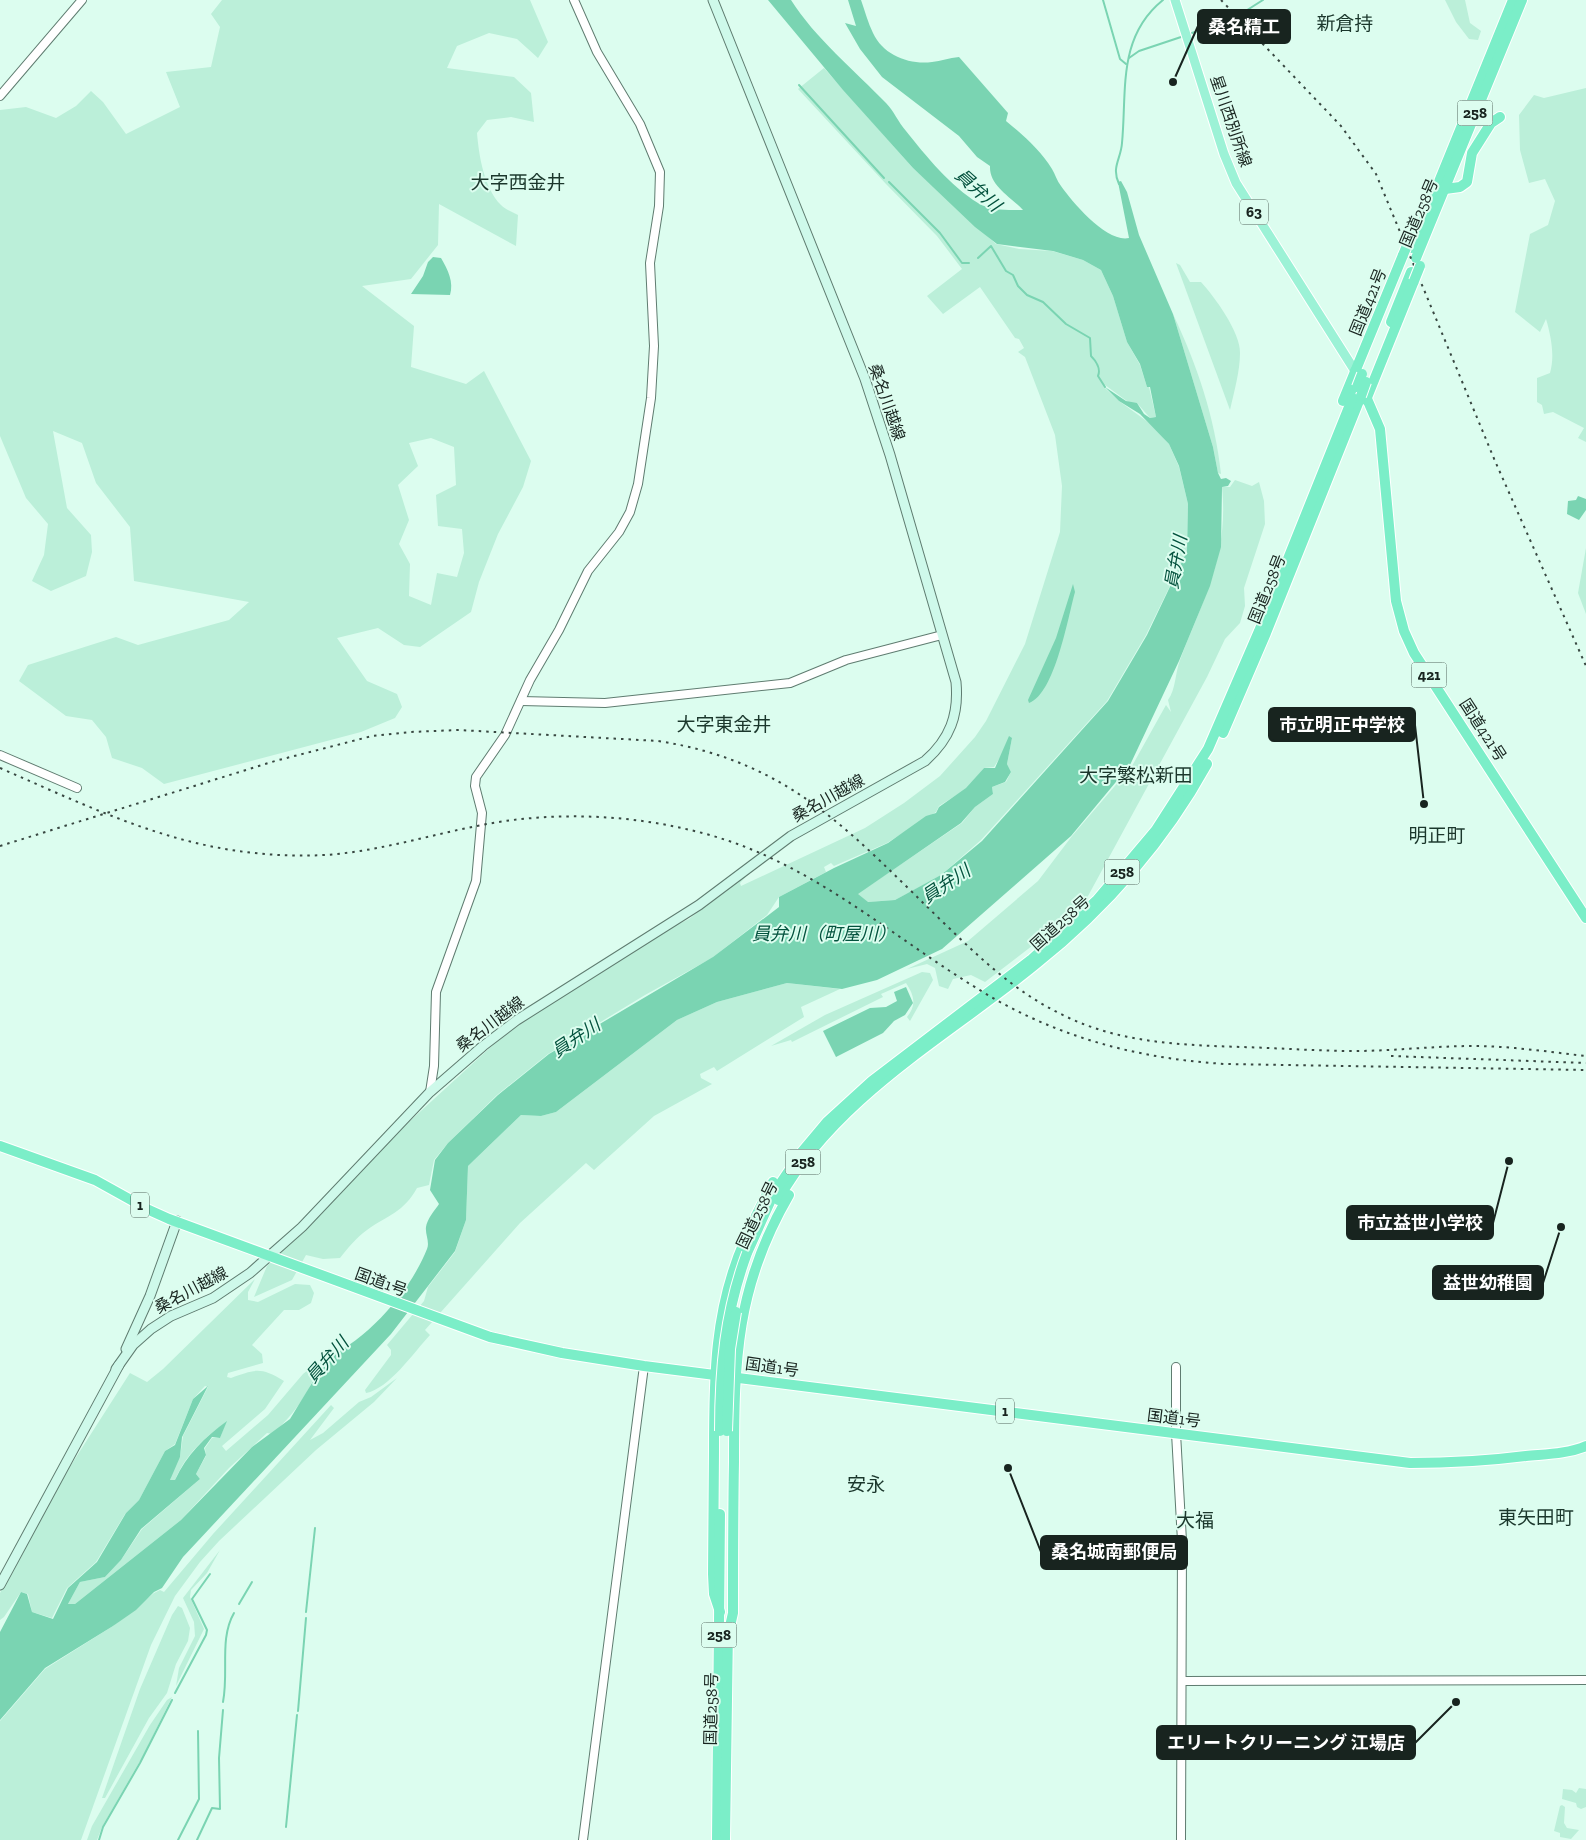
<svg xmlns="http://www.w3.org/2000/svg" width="1586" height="1840" font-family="'Zilla Slab','Noto Sans JP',serif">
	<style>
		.green { fill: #bbefd9; fill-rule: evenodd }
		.water { fill: #7ad4b2 }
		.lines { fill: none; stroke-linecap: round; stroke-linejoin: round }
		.stream { stroke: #7ad4b2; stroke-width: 2 }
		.tertiary-casing { stroke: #5f7c70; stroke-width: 10 }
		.secondary-casing { stroke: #5f7c70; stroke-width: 11 }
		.primary-casing { stroke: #fff; stroke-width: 11 }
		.trunk-casing { stroke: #fff; stroke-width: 12 }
		.tertiary { stroke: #fff; stroke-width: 8 }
		.secondary { stroke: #cef9ea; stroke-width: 9 }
		.primary { stroke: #9cf2d6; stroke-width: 9 }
		.trunk { stroke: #7beec8; stroke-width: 10 }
		.rail { stroke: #384741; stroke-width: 2; stroke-dasharray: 2.5 5; stroke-linecap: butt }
		.trunk-bridge-casing { stroke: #fff; stroke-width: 12; stroke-linecap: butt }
		.trunk-bridge { stroke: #7beec8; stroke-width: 10 }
		.labels { text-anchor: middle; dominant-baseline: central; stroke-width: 4; stroke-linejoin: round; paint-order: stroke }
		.shield { fill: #dcfdef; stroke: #53655d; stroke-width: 1 }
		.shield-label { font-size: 15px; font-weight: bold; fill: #18241f }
		.street-label { font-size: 16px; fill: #18241f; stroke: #dcfdef }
		.water-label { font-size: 18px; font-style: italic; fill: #03523d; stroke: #dcfdef }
		.quarter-label { font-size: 19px; fill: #1b372c; stroke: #dcfdef }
		.leader { fill: none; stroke: #18241f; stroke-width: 2 }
		.callout-dot { fill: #18241f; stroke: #dcfdef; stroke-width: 2 }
		.callout { fill: #18241f; stroke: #18241f; stroke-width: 2 }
		.callout-label { font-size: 18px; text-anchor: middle; font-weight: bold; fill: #fff }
	</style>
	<rect width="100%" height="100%" fill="#dcfdef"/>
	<g class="green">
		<path d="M 222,0 L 530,0 L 548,42 L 538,58 L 517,39 L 489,33 L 457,46 L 447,68 L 514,77 L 531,93 L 534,122 L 511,117 L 487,120 L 477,133 C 479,156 484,188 501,205 C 505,209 512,212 518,215 L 516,246 L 439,204 L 438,245 L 411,279 L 362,286 L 414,326 L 411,367 L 466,384 L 484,371 L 531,461 L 523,487 L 498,534 L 479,582 L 471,612 L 420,647 L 404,645 L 378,628 L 337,638 L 367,681 L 397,694 L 402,707 L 395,718 L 361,732 L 164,784 L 142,768 L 112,758 L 106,737 L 92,720 L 66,716 L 19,681 L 28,665 L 116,637 L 138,645 L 229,620 L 249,602 L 134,581 L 130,527 L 96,483 L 82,443 L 53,431 L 67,508 L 91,535 L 92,552 L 86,576 L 51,591 L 32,581 L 44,555 L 48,524 L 26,498 L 0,436 L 0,110 L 26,107 L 56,118 L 76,106 L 91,91 L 103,102 L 126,134 L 180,107 L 166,72 L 211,67 L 220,27 L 211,14 ZM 431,438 L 454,447 L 456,485 L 436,495 L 438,526 L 462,529 L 464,553 L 457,577 L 437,573 L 431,605 L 409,596 L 410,564 L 399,544 L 409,520 L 398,485 L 418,466 L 409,443 Z"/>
		<polygon points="1445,0 1465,0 1470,23 1481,31 1478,40 1469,39 1456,22"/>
		<path d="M 824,68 L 913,168 L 996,244 L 1019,249 L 1052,251 L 1083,260 L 1101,270 L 1113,296 L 1127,342 L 1140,365 L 1147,387 L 1149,387 L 1156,417 L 1150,418 L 1137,403 L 1131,404 L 1105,385 L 1104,387 L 1119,401 L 1152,425 L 1169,444 L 1179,467 L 1188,504 L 1187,551 L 1146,635 L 1107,701 L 981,840 L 940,876 L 895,900 L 867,902 L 857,894 L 962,823 L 975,807 L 993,794 L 992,787 L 1006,782 L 1011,772 L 1007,764 L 1012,738 L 994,767 L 984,768 L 966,789 L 939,806 L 936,812 L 887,843 L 834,866 L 831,863 L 824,867 L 826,872 L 779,897 L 767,915 L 712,958 L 645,995 L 548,1054 L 497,1095 L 448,1143 L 434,1160 L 429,1185 L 417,1188 C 404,1212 388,1215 367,1230 C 356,1238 348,1248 340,1258 L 323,1259 L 306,1255 L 292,1280 L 254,1297 L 267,1266 L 410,1121 L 494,1044 L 526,1020 L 655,935 L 689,919 L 761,861 L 740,883 L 741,886 L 865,828 L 904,803 L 940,776 L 975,737 L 986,721 L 1025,644 L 1060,532 L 1062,486 L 1055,435 L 1025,357 L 1018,352 L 1024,348 L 1019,339 L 1015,338 L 980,287 L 943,314 L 927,296 L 962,269 L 937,236 L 886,184 L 798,89 Z"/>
		<path d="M 1586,88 L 1586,442 L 1578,438 L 1584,428 L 1553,412 L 1544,414 L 1542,405 L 1537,402 L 1537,378 L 1550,373 C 1555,356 1551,336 1546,319 L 1540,332 L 1515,312 L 1530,234 L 1548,225 L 1555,201 L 1545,179 L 1529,183 L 1520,150 L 1519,115 L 1534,95 L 1544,98 Z"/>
		<path d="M 1176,263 L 1180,265 L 1190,282 L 1201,282 C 1214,296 1241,333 1240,353 C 1240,371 1234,392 1230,410 Z"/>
		<path d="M 1173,314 C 1197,365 1215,417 1221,474 L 1218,473 L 1213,447 Z"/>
		<path d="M 1235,480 L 1252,486 L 1259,482 L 1264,501 L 1265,524 L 1244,588 L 1245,606 L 1240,623 L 1225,639 L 1207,677 L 1088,896 L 1054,929 L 985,982 L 971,975 L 953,979 L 948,989 L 939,986 L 935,968 L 927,964 L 907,969 L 968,941 L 1038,881 L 1072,836 L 1132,766 L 1166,705 L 1171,712 L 1168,700 C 1176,689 1175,673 1180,660 C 1203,599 1229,556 1222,487 L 1230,487 Z"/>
		<polygon points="1586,548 1586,614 1578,593"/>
		<path d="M 922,972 L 930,973 L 933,980 L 910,1021 L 907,1017 C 917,1005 914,995 906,983 L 881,994 L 883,997 L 792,1042 L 791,1040 L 771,1046 L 825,1015 Z"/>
		<path d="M 787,983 L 840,989 L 801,1007 L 804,1017 L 717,1071 L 714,1067 L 700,1074 L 701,1078 L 712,1084 L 654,1116 L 594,1170 L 586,1163 L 520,1223 L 425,1330 L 430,1335 C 414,1352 389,1389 366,1393 L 365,1390 L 391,1355 L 391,1350 L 387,1345 L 424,1301 L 428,1287 L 455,1252 L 466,1220 L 468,1166 L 521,1115 L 541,1116 L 556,1112 L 677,1020 L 717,1002 Z"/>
		<path d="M 255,1279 L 248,1292 L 248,1300 L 258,1302 L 295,1284 L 310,1285 L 314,1293 L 311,1303 L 299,1310 L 284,1310 L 252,1345 L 262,1354 L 263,1363 L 228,1373 L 227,1377 L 231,1378 C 255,1369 261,1367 284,1381 L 265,1409 L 222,1446 L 226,1451 L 268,1415 L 303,1374 L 314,1365 L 317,1370 C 308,1395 292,1417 272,1434 L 267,1433 L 229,1468 L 181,1520 L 75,1604 L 68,1604 L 80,1582 L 105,1577 L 121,1560 L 142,1529 L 200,1479 L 196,1474 L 206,1456 L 205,1448 L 212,1438 L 220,1438 L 226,1422 C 203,1439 186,1454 175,1480 L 170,1480 L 174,1466 L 180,1457 L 183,1436 L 208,1387 L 205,1386 L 193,1399 L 175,1444 L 165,1451 L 139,1500 L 125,1514 L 96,1562 L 67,1588 L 52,1618 L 32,1612 L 28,1594 L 21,1592 L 4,1617 L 0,1620 L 0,1593 L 64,1476 L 130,1373 L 147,1382 L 163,1369 Z"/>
		<polygon points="397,1378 374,1402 316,1450 219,1541 200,1562 175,1596 151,1645 81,1840 0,1840 0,1721 45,1669 113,1626 154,1593 160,1590 164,1592 213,1534 331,1405 334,1408 310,1440 323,1433 359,1402 371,1397"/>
		<polygon points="220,1550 207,1573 191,1590 190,1597 204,1629 176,1686 179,1668 195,1636 194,1622 183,1598"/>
		<polygon points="178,1606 182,1608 190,1628 188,1641 176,1664 167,1693 149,1718 105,1798 102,1798 140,1689 172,1615"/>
		<polygon points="172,1697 144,1754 102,1827 97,1840 87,1840 92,1826 150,1725 167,1700"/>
		<polygon points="1579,1788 1586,1789 1586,1807 1581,1809 1577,1807 1576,1803 1562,1799 1563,1789 1572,1790 1576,1793"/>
		<polygon points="1562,1805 1565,1807 1564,1823 1567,1828 1579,1830 1571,1839 1560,1837 1560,1833 1554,1831 1560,1806"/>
	</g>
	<g class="water">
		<path d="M 768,0 L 791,0 C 815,38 855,71 886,103 C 894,111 898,122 906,131 C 926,156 950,186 978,203 C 991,211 1008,210 1023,210 C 1011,197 989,186 990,166 L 977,157 L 959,136 L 882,77 L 860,49 L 845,23 L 856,26 L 848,0 L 861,0 C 865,11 868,23 873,33 C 883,55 909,65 932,62 C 941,61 949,58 959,57 L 1008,113 L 1006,121 C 1022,134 1041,151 1052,169 C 1055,174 1057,181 1061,186 C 1073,203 1107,243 1129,238 L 1118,182 L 1121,181 L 1127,192 L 1139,235 L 1173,314 L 1213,447 L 1218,473 L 1221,479 L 1226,478 L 1231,481 L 1228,486 L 1222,487 L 1221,547 L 1210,586 L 1179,661 L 1130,765 L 1071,836 L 942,949 L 877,980 L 842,989 L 787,983 L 717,1002 L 677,1020 L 556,1112 L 541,1116 L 521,1115 L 468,1166 L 466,1220 L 455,1251 L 391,1334 L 183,1557 L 162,1588 L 154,1592 L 136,1610 L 113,1626 L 45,1668 L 0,1720 L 0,1632 L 21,1592 L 27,1594 L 32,1612 L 53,1619 L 68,1588 L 97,1562 L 126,1513 L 139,1500 L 165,1451 L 175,1445 L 193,1399 L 208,1386 L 182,1437 L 180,1457 L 170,1480 L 175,1480 C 187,1454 204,1438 227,1421 L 220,1438 L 212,1437 L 204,1448 L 206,1455 L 196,1474 L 200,1479 L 141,1529 L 121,1560 L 105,1577 L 80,1582 L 68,1604 L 75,1604 L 181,1520 L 252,1447 L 290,1419 L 315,1378 L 321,1361 C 365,1342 409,1294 427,1249 C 430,1242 425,1234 426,1227 C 427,1219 435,1210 439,1204 L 430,1190 L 435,1160 L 448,1143 L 498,1095 L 549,1054 L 713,957 L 779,907 L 779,897 L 834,868 L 888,843 L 926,816 L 936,813 L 939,807 L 966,788 L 984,768 L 995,768 L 1009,736 L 1012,738 L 1007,764 L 1011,772 L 1005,782 L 992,787 L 993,794 L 975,807 L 961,823 L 858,894 L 868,902 L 895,900 L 941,875 L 982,841 L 1108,701 L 1147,635 L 1187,551 L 1188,504 L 1179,466 L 1169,444 L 1140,414 L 1119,401 L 1105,387 L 1126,401 L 1137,403 L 1144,414 L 1150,418 L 1156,417 L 1150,387 L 1147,387 L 1140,364 L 1127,342 L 1113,296 L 1101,270 L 1083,260 L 1053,251 L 997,244 L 975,227 L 913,168 L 843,90 Z"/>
		<path d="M 433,257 L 441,258 C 448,270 454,282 450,295 L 411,294 L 423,276 L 428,262 Z"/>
		<polygon points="1578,496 1586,499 1586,510 1579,520 1567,514 1568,501 1576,500"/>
		<path d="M 1073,584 L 1075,592 C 1068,617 1055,694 1029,703 L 1028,700 L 1056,638 Z"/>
		<polygon points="906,987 913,1003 905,1015 894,1021 883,1033 836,1057 823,1031 870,1008 886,1007 897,1001 894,992"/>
	</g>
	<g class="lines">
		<g class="stream">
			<polyline points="1103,0 1120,59 1126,64"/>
			<polyline points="1189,34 1233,19 1263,0"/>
			<polyline points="1129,58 1139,51 1184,36"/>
			<polyline points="799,85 884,178"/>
			<polyline points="889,182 940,233 962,263 969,263"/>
			<path d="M 1119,184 C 1111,167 1121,159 1122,143 C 1127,91 1117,37 1163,0"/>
			<path d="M 978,258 L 991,246 L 1006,271 L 1013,275 L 1018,286 L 1027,295 L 1043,302 L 1066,324 L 1090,338 L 1091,356 C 1096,361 1101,369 1098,376 L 1105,387"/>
			<polyline points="239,1604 252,1582"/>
			<polyline points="306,1612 315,1528"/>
			<polyline points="175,1693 206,1635 207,1630 192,1599 210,1574"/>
			<path d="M 223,1702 C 229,1672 219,1639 234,1613"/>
			<polyline points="298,1711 306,1618"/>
			<polyline points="286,1827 297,1715"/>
			<polyline points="99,1840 103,1827 140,1763 172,1700"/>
			<polyline points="178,1840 199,1799 198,1731"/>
			<polyline points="197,1840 212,1808 220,1809 219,1758 223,1710"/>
		</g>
		<defs>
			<g id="tertiary">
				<polyline points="0,96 82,0"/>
				<polyline points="521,701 605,703 790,683 846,660 942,635"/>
				<polyline points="0,755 77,788"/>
				<polyline points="430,1092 434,1066 436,992 476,881 482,813 475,786 476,777 505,735 530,680 559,630 588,571 619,532 630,512 638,484 651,398 654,346 650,263 659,206 660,172 640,124 597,52 574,0"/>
				<polyline points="1176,1367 1176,1433 1182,1541 1181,1840"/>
				<polyline points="1182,1681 1586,1680"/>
				<polyline points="583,1840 644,1366"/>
			</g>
			<g id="secondary">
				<polyline points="126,1349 150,1296 177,1221"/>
				<path d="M 116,1369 L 133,1345 L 151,1329 L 171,1316 L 213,1298 L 250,1273 L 302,1227 L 430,1092 L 483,1046 L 517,1020 L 699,905 L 791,836 L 925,761 C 950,739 959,715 956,682 L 890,455 L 865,379 L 713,0"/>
				<polyline points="0,1585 119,1365"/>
			</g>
			<polyline id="primary" points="1175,0 1224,154 1236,183 1355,371"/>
			<g id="trunk">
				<polyline points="1445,189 1460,187 1467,182 1472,153 1491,123 1500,117"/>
				<polyline points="1412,248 1513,0"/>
				<polyline points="1416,258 1522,0"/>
				<polyline points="1391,322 1411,272"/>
				<polyline points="1355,371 1380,429 1396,601 1404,631 1414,653 1586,918"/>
				<polyline points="1366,400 1414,281"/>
				<polyline points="1343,401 1403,255"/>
				<polyline points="1223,733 1266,633 1361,396"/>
				<path d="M 0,1146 L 95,1180 L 149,1210 L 169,1219 L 490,1337 L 562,1353 L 644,1366 L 1410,1463 C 1449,1463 1487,1461 1526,1456 C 1546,1454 1567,1454 1586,1446"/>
				<path d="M 778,1200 C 836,1096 947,1037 1036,964 C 1106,908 1164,842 1207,764"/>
				<polyline points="756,1216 773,1182"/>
				<polyline points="747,1253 774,1193 801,1153 827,1122 872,1081 1032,959 1097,900 1156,830 1208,749 1259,631 1357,387"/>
				<path d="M 720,1612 L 714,1594 L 713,1574 C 713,1533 714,1493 714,1452 C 714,1378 714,1310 745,1240"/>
				<path d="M 728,1635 L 733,1613 C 733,1563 733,1512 734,1462 C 734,1360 736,1286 789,1195"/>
				<polyline points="717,1840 720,1514"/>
				<polyline points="725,1840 728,1629"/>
			</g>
		</defs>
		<use href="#tertiary" class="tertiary-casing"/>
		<use href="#secondary" class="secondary-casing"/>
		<use href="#primary" class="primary-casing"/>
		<use href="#trunk" class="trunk-casing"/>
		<use href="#tertiary" class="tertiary"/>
		<use href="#secondary" class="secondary"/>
		<use href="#primary" class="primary"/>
		<use href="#trunk" class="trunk"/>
		<g class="rail">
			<polyline points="1221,0 1341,126 1376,174 1495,461 1586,666"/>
			<path d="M 0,768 C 112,817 199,861 325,855 C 386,851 444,830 505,821 C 572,812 640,816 706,834 C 818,864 901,946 1000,1002 C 1071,1041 1145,1059 1225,1064 L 1586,1070"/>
			<path d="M 0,846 L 275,761 L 372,736 L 410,732 L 459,730 L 658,741 C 794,762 853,836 947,926 C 983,961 1018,994 1065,1016 C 1120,1043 1181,1045 1241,1047 C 1279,1048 1317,1051 1354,1051 C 1394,1051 1433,1046 1473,1046 C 1511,1046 1549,1052 1586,1056"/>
			<polyline points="1391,1056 1586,1063"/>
		</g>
		<defs>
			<g id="trunk-bridge">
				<polyline points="1403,255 1409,241"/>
				<polyline points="1414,281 1420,266"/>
				<polyline points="1357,387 1362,374"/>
				<polyline points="1361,396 1366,382"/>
				<path d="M 720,1431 C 720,1369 725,1312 747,1253"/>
				<polyline points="727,1431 730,1349 736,1312"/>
			</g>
		</defs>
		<use href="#trunk-bridge" class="trunk-bridge-casing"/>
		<use href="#trunk-bridge" class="trunk-bridge"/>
	</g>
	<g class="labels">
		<g class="shield">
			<rect x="1457.5" y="100.5" width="35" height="25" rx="4"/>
			<rect x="1240" y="199.5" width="28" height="25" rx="4"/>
			<rect x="1411.5" y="662.5" width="35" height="25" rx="4"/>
			<rect x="1104.5" y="859.5" width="35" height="25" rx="4"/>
			<rect x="785.5" y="1149.5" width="35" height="25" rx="4"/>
			<rect x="131" y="1192.5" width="18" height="25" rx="4"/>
			<rect x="996" y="1398.5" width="18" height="25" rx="4"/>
			<rect x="701.5" y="1622.5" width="35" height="25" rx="4"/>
		</g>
		<g class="shield-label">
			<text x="1475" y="113">258</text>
			<text x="1254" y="212">63</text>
			<text x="1429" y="675">421</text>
			<text x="1122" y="872">258</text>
			<text x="803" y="1162">258</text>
			<text x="140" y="1205">1</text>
			<text x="1005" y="1411">1</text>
			<text x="719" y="1635">258</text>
		</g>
		<g class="street-label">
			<text transform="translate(1231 121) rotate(71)">星川西別所線</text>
			<text transform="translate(1419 213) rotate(-67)">国道258号</text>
			<text transform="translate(1368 302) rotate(-68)">国道421号</text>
			<text transform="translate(887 402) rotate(71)">桑名川越線</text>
			<text transform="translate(1267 589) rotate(-68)">国道258号</text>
			<text transform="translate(1483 730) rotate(57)">国道421号</text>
			<text transform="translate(828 798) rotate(-29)">桑名川越線</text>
			<text transform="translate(1060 923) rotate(-42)">国道258号</text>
			<text transform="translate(490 1024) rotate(-37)">桑名川越線</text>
			<text transform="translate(757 1215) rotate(-64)">国道258号</text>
			<text transform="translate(381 1282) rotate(20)">国道1号</text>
			<text transform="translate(191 1290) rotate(-28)">桑名川越線</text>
			<text transform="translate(772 1367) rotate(8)">国道1号</text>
			<text transform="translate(1174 1418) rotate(7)">国道1号</text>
			<text transform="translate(711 1709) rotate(-89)">国道258号</text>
		</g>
		<g class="water-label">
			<text transform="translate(978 190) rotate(42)">員弁川</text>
			<text transform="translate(1176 562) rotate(-80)">員弁川</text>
			<text transform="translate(946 884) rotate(-34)">員弁川</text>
			<text x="824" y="934">員弁川（町屋川）</text>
			<text transform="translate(576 1038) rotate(-34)">員弁川</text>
			<text transform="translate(327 1360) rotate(-48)">員弁川</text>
		</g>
		<g class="quarter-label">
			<text x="1345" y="23">新倉持</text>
			<text x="518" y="182">大字西金井</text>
			<text x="724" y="724">大字東金井</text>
			<text x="1136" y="775">大字繁松新田</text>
			<text x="1437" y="835">明正町</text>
			<text x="866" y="1484">安永</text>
			<text x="1536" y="1517">東矢田町</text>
			<text x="1195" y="1520">大福</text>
		</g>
	</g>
	<path class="leader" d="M1173 82L1198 26M1424 804L1415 725M1509 1161L1493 1223M1561 1227L1543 1283M1008 1468L1041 1552M1456 1702L1415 1743"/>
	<g class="callout-dot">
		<circle cx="1173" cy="82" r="5"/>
		<circle cx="1424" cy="804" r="5"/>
		<circle cx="1509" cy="1161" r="5"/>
		<circle cx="1561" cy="1227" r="5"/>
		<circle cx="1008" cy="1468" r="5"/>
		<circle cx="1456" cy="1702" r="5"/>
	</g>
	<g class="callout">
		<rect x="1198" y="10" width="92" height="33" rx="5"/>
		<rect x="1269" y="708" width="146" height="33" rx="5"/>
		<rect x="1347" y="1206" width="146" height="33" rx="5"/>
		<rect x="1433" y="1266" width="110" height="33" rx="5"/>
		<rect x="1041" y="1536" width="146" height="33" rx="5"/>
		<rect x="1157" y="1726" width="258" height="33" rx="5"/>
	</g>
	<g class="callout-label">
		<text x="1244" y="33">桑名精工</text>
		<text x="1342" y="731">市立明正中学校</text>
		<text x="1420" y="1229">市立益世小学校</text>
		<text x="1488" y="1289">益世幼稚園</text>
		<text x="1114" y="1558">桑名城南郵便局</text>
		<text x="1286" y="1749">エリートクリーニング 江場店</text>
	</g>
</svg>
